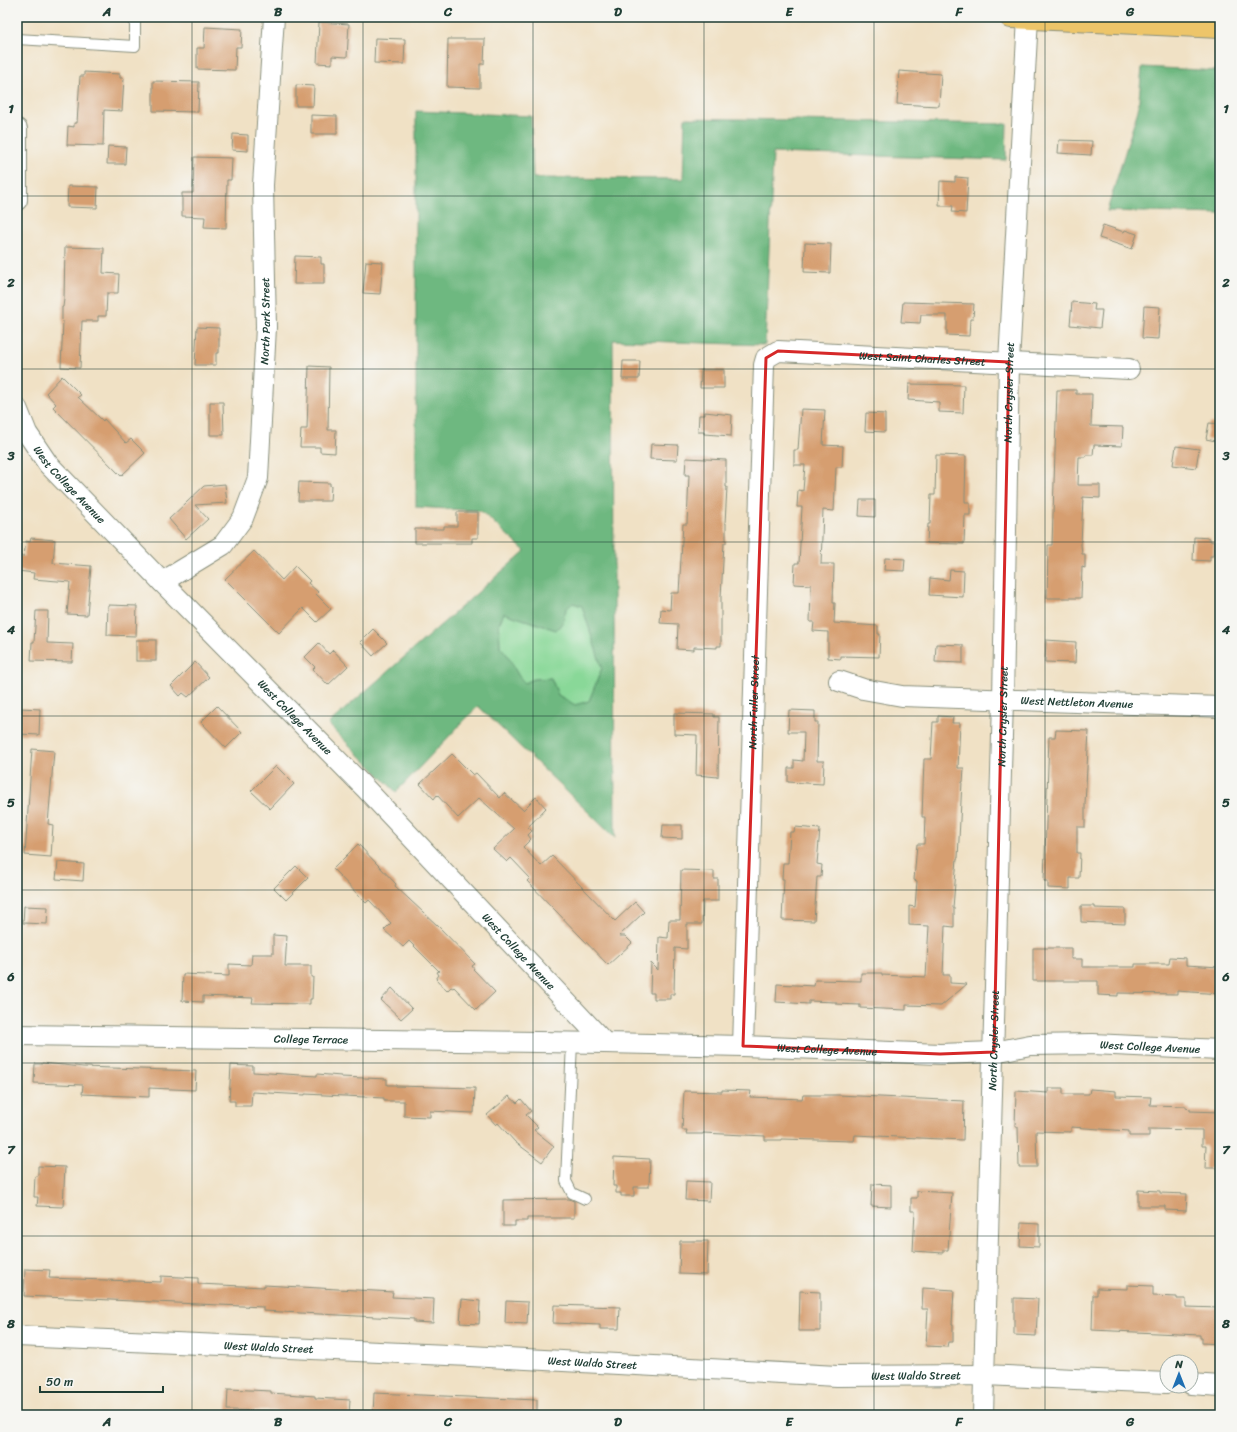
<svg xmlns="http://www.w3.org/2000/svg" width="1237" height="1432" font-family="Sriracha,sans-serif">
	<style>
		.green { fill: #89d898; stroke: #548a66 }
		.forest { fill: #6eb880; stroke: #467a5a; fill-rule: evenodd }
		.building { fill: #d69e70 }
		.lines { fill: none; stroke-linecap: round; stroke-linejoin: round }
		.lane-casing { stroke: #888f7c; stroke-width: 12 }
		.street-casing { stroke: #888f7c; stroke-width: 22 }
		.primary-casing { stroke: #888f7c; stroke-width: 24 }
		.lane { stroke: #fff; stroke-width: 10 }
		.street { stroke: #fff; stroke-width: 20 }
		.primary { stroke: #edc569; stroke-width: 22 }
		.marked { fill: none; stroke: #d62828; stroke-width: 3; stroke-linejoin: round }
		.grid { fill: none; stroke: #1f3d34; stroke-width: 1; stroke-opacity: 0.55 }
		.labels { text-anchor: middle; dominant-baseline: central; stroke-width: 3; stroke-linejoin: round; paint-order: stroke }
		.street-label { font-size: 11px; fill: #1f3d34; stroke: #f6f6f2 }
		.neatline { fill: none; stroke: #1f3d34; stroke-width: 1.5 }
		.grid-label { font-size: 13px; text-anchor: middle; font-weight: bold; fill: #1f3d34 }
	</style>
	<rect width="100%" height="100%" fill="#f6f6f2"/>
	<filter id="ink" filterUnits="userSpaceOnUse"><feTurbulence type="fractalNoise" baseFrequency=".025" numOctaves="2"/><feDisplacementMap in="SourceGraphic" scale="8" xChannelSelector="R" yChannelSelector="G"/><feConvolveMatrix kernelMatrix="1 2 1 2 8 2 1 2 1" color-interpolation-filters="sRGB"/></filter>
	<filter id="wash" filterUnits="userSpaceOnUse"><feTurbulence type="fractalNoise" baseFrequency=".012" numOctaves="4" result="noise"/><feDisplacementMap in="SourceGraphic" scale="16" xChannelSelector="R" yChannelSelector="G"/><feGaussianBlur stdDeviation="0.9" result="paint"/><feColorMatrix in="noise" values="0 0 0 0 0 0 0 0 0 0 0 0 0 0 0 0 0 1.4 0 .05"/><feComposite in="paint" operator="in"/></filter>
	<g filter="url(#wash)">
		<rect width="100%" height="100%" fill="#f0e1c5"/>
		<path class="green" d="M 572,603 L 582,606 L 602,668 L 589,701 L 575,705 L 558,695 L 551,678 L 534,679 L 525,683 C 513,673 512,656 500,647 L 499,624 L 504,613 L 556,630 L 563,622 L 566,609 Z"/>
		<g class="forest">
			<polygon points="1142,67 1220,71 1220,214 1107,211 1138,110"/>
			<path d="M 416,111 L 531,116 L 533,178 L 683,179 L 685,118 L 1007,124 L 1006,160 L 773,153 L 765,345 L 613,340 L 615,838 L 478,706 L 396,792 L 328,724 L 525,551 L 481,511 L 416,507 ZM 573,603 L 582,606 L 602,668 L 589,701 L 575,705 L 558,695 L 551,678 L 534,679 L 525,683 C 513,673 512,656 500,647 L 499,624 L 504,613 L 556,630 L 563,622 L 566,609 Z"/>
		</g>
		<g id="blocks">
			<g class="building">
				<polygon points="319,22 349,24 347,57 332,56 332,64 317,63"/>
				<polygon points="205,27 242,29 241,47 236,47 235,70 197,69 197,48 204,48"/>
				<polygon points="375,38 405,39 404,64 374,63"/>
				<polygon points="448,39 485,39 484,64 480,64 480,88 447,87"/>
				<polygon points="899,71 941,74 939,106 897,104"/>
				<polygon points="84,72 120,74 120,78 124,78 122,111 104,110 103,146 67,145 68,126 74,127 74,123 77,123 80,76 84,76"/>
				<polygon points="153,81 199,82 198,112 153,111"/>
				<polygon points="296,85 314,86 313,106 296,106"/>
				<polygon points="311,115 337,116 337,134 311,134"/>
				<polygon points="233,134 248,135 248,151 232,150"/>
				<polygon points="1059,140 1092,141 1091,155 1058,153"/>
				<polygon points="108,146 126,147 125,164 107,164"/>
				<polygon points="194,157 232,158 231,180 227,180 226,228 204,227 205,217 182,216 182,193 193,193"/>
				<polygon points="955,177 968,178 966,213 952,212 953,206 939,206 940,181 955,182"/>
				<polygon points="68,186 98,187 97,208 67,207"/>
				<polygon points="1103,225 1124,232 1125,230 1137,234 1132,249 1099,238"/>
				<polygon points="805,243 831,244 830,273 804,272"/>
				<polygon points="65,247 104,248 103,273 119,274 118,293 107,293 106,316 98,316 98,321 82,321 80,368 61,367 63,321 62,320 62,307 63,307 64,299"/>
				<polygon points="295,256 321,257 321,264 324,264 324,284 294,284"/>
				<polygon points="366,261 383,262 380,294 363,293"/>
				<polygon points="903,302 974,304 973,319 970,319 969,336 947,335 947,315 921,315 920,323 901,322"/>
				<polygon points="1072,302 1095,304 1094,310 1102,310 1100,328 1070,325"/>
				<polygon points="1144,306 1160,307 1158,339 1142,338"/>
				<polygon points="197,327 219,328 219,353 216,353 216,365 195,365"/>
				<polygon points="623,361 640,361 639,379 622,379"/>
				<polygon points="309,366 329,367 328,430 336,430 335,453 320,452 320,447 300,447 301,429 307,429"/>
				<polygon points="701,370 724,370 724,388 700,388"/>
				<polygon points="62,376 81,395 78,397 103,421 104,419 126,443 131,439 145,453 121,476 53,407 56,404 46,393"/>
				<polygon points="909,384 964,385 963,413 939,412 939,402 908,400"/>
				<polygon points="1057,390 1076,390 1076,394 1092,394 1091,426 1123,427 1122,446 1094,445 1093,455 1086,455 1085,457 1079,457 1078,485 1100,485 1100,498 1083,497 1081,545 1082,554 1085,554 1085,568 1082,567 1081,598 1047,598 1048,545 1052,545"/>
				<polygon points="210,402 223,402 224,435 210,435"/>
				<polygon points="801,409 825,410 823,445 843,446 842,467 836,467 834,511 823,510 821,564 834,564 833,603 835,603 834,623 878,626 878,634 880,634 879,657 841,656 841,659 828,658 828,632 813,631 814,622 810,622 811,585 794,584 795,563 799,563 802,507 797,507 798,490 803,491 805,465 794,465 794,450 798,450"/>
				<polygon points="705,412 732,415 731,436 704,434 704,432 698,432 699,415 705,415"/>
				<polygon points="866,413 885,414 885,432 865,431"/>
				<polygon points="1209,423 1220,424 1220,442 1206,439"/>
				<polygon points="651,444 678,445 677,460 650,459"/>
				<polygon points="1176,446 1199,449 1196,468 1173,465"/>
				<polygon points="936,455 966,456 965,495 965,502 970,502 970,515 965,515 964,544 927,543 928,524 930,524 931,495 935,495"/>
				<polygon points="686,458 726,460 726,487 727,487 725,523 726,523 726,543 724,543 721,597 721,646 717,646 717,648 694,647 694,650 677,649 678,624 660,623 661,609 670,610 671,593 679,593 683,524 687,524 689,475 685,475"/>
				<polygon points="299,482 330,483 330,486 331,486 330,501 298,501"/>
				<polygon points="225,484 227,503 195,505 208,519 186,539 169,519 204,486"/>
				<polygon points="860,500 875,500 875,517 859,516"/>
				<polygon points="457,512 478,512 478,538 472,538 472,543 415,543 415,529 444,529 444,526 457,526"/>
				<polygon points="1194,537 1210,538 1210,541 1214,542 1213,556 1210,556 1210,561 1193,560"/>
				<polygon points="31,538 55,540 53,563 91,566 87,615 67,614 70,582 33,579 34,573 18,571 19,556 24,556 26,541 30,542"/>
				<polygon points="254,551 282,580 295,566 310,581 308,583 318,592 316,594 331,609 317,622 303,608 279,633 225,579"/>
				<polygon points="885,558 905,559 904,571 884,570"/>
				<polygon points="950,570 964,571 963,597 929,595 930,578 949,580"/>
				<polygon points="108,605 137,606 136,636 107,635"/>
				<polygon points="36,611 48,611 47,643 73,644 72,662 31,661 32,642 34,642"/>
				<polygon points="373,629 387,643 373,656 360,642"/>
				<rect x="136" y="640" width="20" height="21"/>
				<polygon points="1046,640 1076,642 1075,663 1045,662"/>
				<polygon points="319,643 329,654 333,650 348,666 328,685 313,669 315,667 305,657"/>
				<polygon points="936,644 963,645 963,663 935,662"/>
				<polygon points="195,662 209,677 188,697 183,693 180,696 171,686"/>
				<polygon points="217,706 242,732 226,748 201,722"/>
				<polygon points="20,708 40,709 39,735 19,734"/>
				<polygon points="789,710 815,711 815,722 818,722 817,761 824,761 823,784 788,782 788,768 794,768 794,760 803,761 804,732 788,732"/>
				<polygon points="674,713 714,714 714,717 719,717 718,777 696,775 697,735 674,734"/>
				<polygon points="938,716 953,717 952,723 960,723 958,768 964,768 963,782 962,782 958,858 957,858 953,908 954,908 954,927 945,926 943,975 950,975 950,983 967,984 941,1006 906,1005 906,1010 860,1008 860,1005 836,1004 836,1002 809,1001 809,1004 776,1002 777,984 814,986 815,980 861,981 861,973 882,973 882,975 926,977 929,926 909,925 909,906 915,907 917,881 914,880 917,844 924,844 925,817 922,817 924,759 931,759 933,722 938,722"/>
				<polygon points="1056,730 1089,731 1085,804 1085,827 1077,827 1077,853 1080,853 1079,878 1070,878 1070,889 1048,888 1048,881 1044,881 1049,737 1055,737"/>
				<polygon points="32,749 54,751 48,824 53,825 51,857 25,855"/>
				<polygon points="452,754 473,775 476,773 500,798 504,793 523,810 536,797 546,808 528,827 532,831 528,835 531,839 523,847 541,866 552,856 615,921 635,902 644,912 619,936 625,936 632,943 608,965 527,881 530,878 511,858 507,862 493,849 514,829 479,798 458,818 437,795 434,799 420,784"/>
				<polygon points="276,766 294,784 270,809 251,791"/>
				<polygon points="663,825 682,825 682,839 662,838"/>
				<polygon points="795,827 820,829 817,864 822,865 821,877 817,877 814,921 782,920 784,879 782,879 783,863 788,863 790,832 794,832"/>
				<polygon points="358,844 396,884 395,886 438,926 475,964 472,966 474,969 473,969 495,992 476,1010 454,987 453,988 451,987 447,991 436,979 439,975 437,972 439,971 409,941 403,947 384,930 391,923 369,900 366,903 333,869"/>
				<polygon points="58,862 84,864 83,881 56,879"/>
				<polygon points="296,866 308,878 286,900 274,888"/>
				<polygon points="681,870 714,871 714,879 718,879 718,901 703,901 702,924 687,924 687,949 675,948 674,994 670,994 670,999 654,999 654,993 650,993 651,963 658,970 659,937 668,938 669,920 680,920"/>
				<polygon points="24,906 48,907 47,924 23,923"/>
				<polygon points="1081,906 1095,906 1095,908 1125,909 1125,924 1081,922"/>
				<polygon points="273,935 287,936 285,966 311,966 311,977 313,977 312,999 310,999 310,1004 252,1003 253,998 203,996 203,1002 182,1001 183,974 229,976 229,964 251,965 252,954 273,954"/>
				<polygon points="1033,948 1071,948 1071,959 1082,959 1082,967 1135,967 1135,964 1169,964 1170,957 1186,958 1186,965 1220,967 1220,994 1177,991 1177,994 1118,993 1118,996 1098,995 1098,981 1033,981"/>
				<polygon points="392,988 412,1009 401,1019 381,1000"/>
				<polygon points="42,1063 84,1067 196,1071 195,1090 149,1088 149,1097 82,1094 83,1085 34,1083 35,1064 42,1064"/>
				<polygon points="231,1065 253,1066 253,1072 317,1076 317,1074 341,1076 341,1077 387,1079 387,1085 396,1085 396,1086 475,1088 474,1113 430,1111 430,1117 404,1116 404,1101 384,1101 384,1098 305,1094 305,1095 252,1092 251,1106 235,1106 235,1101 229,1101"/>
				<polygon points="1048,1088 1063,1088 1063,1094 1089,1094 1090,1089 1116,1091 1116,1096 1151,1097 1150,1105 1186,1106 1186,1108 1190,1109 1190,1111 1220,1112 1220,1168 1205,1168 1206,1146 1202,1146 1202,1130 1149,1129 1149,1136 1129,1136 1129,1131 1071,1127 1071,1132 1036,1131 1037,1167 1019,1167 1018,1127 1015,1127 1016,1091 1048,1093"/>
				<polygon points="722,1090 751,1091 750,1097 802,1099 803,1095 838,1095 964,1101 963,1140 855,1135 854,1141 781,1139 781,1140 765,1140 765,1136 703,1133 703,1134 686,1134 687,1130 682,1130 684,1091 722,1092"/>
				<polygon points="509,1096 517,1103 521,1099 531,1111 526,1115 538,1127 534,1130 554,1146 542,1162 515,1142 498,1123 496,1125 487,1115"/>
				<polygon points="614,1157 650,1159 649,1187 634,1187 634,1196 621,1196 621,1193 616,1193 616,1186 613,1186"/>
				<polygon points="38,1166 65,1167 63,1207 37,1206 38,1197 34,1197 35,1176 38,1176"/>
				<polygon points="686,1181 710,1182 709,1201 685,1200"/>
				<polygon points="872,1184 891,1185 891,1207 871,1206"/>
				<polygon points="1138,1190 1160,1191 1160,1193 1187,1194 1186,1211 1165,1210 1165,1206 1138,1206"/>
				<polygon points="917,1191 952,1193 948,1250 943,1250 943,1253 913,1251 915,1211 911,1211 911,1198 917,1198"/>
				<polygon points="569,1199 574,1201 574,1218 527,1218 527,1221 515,1221 515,1226 503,1226 503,1200"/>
				<polygon points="1021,1223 1039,1224 1039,1247 1020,1246"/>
				<polygon points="680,1241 708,1241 707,1275 679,1274"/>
				<polygon points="25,1269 50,1270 49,1278 161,1282 161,1276 198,1278 198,1284 264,1287 264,1285 393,1292 392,1297 434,1299 433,1323 414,1322 414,1319 263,1311 263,1307 24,1296"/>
				<polygon points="1127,1285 1153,1286 1153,1296 1177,1297 1177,1299 1186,1299 1186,1307 1220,1308 1220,1344 1202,1343 1202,1338 1200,1338 1200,1335 1092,1330 1093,1295 1097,1295 1097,1288 1127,1289"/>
				<polygon points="923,1288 954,1290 952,1324 953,1324 953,1342 948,1342 947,1347 926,1346 928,1309 922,1309"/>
				<polygon points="800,1291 820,1292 820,1331 799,1331"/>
				<polygon points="1014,1298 1038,1299 1036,1336 1014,1335"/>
				<polygon points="462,1299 480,1301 479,1324 460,1323"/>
				<polygon points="506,1301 528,1302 527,1324 505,1323"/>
				<polygon points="554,1305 620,1307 619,1329 600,1329 600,1325 553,1323"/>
				<polygon points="228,1389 271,1391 271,1393 315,1396 315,1398 350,1400 349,1415 326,1415 270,1411 227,1410"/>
				<polygon points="374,1393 537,1400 537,1415 373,1415"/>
			</g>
		</g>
	</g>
	<g filter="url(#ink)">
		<use href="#blocks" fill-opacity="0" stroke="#888f7c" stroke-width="1"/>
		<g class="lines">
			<defs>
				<g id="lane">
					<polyline points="17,39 135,46 135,17"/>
					<polyline points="572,1042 566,1181 572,1193 585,1199"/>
				</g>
				<g id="street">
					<polyline points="17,129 17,200"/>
					<path id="s1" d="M 17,408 L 27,433 L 48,464 L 162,582 L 365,788 L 605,1043 L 743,1046 L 940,1054 L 994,1052 L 1030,1045 L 1093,1044 L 1220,1050"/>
					<path id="s2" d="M 162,582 L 223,545 L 243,518 L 258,478 L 266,327 L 263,185 L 274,17"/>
					<path id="s3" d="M 839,681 L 863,689 L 902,696 L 1220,707"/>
					<path id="s4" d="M 17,1035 L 605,1043"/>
					<path id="s5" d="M 743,1046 L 764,365 L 766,358 L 778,351 L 1129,369"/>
					<path id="s6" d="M 17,1336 L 470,1356 L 837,1376 L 985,1375 L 1167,1383"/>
					<polyline points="1191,1384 1220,1386"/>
					<path id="s7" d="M 983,1415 L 1003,700 L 1009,362 L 1028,18"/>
				</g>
				<polyline id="primary" points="1011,17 1220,27"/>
			</defs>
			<use href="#lane" class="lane-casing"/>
			<use href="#street" class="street-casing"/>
			<use href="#primary" class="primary-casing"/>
			<use href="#lane" class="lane"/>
			<use href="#street" class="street"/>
			<use href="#primary" class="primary"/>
		</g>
	</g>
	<path class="marked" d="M 778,351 L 1009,362 L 994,1052 L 940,1054 L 743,1046 L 766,358 Z"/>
	<path class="grid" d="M 192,17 L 192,1415M 363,17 L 363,1415M 533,17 L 533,1415M 704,17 L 704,1415M 874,17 L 874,1415M 1045,17 L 1045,1415M 17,196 L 1220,196M 17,369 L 1220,369M 17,542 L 1220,542M 17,716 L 1220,716M 17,890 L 1220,890M 17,1063 L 1220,1063M 17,1236 L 1220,1236"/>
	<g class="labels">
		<g class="street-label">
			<text stroke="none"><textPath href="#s2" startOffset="305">North Park Street</textPath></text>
			<text stroke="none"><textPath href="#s5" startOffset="847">West Saint Charles Street</textPath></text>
			<text stroke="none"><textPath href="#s7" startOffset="1023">North Crysler Street</textPath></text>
			<text stroke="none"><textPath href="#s1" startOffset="94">West College Avenue</textPath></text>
			<text stroke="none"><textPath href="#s5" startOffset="344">North Fuller Street</textPath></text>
			<text stroke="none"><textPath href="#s3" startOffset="240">West Nettleton Avenue</textPath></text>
			<text stroke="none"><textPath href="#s7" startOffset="699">North Crysler Street</textPath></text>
			<text stroke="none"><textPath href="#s1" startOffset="418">West College Avenue</textPath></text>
			<text stroke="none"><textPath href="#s1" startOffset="742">West College Avenue</textPath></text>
			<text stroke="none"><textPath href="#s4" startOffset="294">College Terrace</textPath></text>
			<text stroke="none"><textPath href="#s7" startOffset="375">North Crysler Street</textPath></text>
			<text stroke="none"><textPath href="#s1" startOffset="1414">West College Avenue</textPath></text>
			<text stroke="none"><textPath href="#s1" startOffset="1090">West College Avenue</textPath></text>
			<text stroke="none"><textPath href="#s6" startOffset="252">West Waldo Street</textPath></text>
			<text stroke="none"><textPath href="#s6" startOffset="576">West Waldo Street</textPath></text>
			<text stroke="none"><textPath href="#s6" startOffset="900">West Waldo Street</textPath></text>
		</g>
	</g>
	<rect width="1237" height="1432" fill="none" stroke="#f6f6f2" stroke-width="44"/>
	<g transform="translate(1179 1374)"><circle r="19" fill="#f6f6f2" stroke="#a0aca6"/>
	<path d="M0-3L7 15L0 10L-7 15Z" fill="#1f6fb2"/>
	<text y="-6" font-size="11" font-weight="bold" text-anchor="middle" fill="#1f3d34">N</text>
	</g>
	<path d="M40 1386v6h123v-6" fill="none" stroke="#1f3d34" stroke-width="2"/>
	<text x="46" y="1386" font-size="12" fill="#1f3d34" stroke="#f6f6f2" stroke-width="3" paint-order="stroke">50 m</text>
	<rect x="22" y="22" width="1193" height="1388" class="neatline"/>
	<g class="grid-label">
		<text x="107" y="16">A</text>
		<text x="278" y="16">B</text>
		<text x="448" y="16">C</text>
		<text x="618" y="16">D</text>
		<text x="789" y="16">E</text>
		<text x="959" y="16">F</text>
		<text x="1130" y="16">G</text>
		<text x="11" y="113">1</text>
		<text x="1226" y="113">1</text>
		<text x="11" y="287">2</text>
		<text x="1226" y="287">2</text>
		<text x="11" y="460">3</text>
		<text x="1226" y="460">3</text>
		<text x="11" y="634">4</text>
		<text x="1226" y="634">4</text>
		<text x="11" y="807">5</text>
		<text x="1226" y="807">5</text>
		<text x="11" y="981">6</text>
		<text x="1226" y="981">6</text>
		<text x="11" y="1154">7</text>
		<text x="1226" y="1154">7</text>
		<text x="11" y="1328">8</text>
		<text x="1226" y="1328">8</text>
		<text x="107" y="1426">A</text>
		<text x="278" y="1426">B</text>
		<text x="448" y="1426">C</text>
		<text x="618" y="1426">D</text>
		<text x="789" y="1426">E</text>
		<text x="959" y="1426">F</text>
		<text x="1130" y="1426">G</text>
	</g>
</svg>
